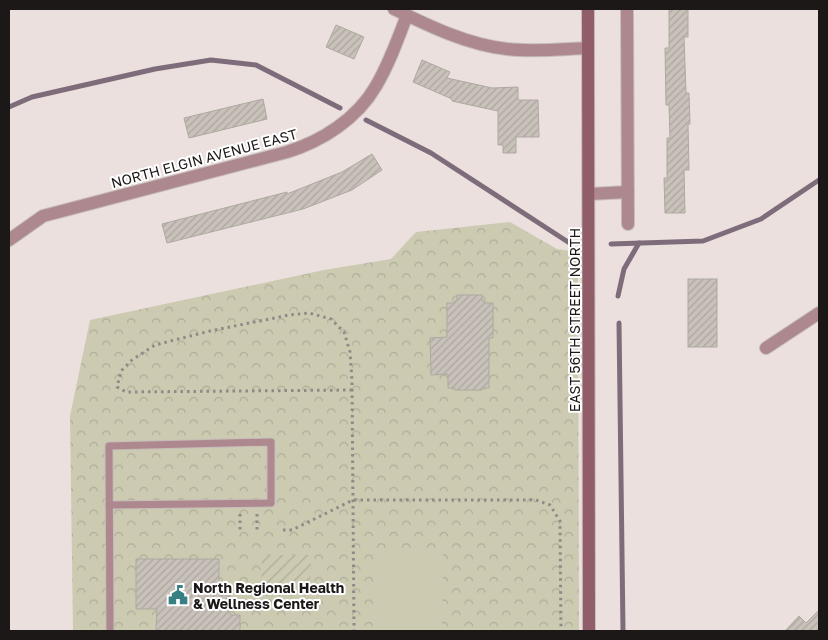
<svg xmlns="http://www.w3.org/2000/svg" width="828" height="640" font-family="'Golos Text',sans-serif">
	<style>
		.forest { fill: url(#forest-crowns) }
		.garden { fill: url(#garden-furrows) }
		.pitch { fill: #cccab1 }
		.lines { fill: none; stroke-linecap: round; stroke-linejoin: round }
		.stream { stroke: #7f6c7a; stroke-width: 5 }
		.building { fill: url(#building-hatch); stroke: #aea8a0 }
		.lane-casing { stroke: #c6bcb9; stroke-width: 9 }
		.street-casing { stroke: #c6bcb9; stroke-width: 14 }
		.secondary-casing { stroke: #c6bcb9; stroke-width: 14 }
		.path { stroke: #918987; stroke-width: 3; stroke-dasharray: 2.5 4; stroke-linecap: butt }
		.lane { stroke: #ad898f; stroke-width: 7 }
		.street { stroke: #ad898f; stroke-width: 12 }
		.secondary { stroke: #915d68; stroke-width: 12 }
		.labels { text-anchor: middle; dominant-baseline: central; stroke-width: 4; stroke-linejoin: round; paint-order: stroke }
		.street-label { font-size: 14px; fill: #1c1817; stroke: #fff }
		.poi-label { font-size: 14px; font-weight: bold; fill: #1c1817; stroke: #fff; text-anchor: start }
	</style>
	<defs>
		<pattern id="forest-crowns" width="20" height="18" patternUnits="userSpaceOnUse" patternTransform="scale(1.25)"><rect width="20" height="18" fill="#cccab1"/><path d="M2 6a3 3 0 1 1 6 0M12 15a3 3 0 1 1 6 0" fill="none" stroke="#afad98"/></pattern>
		<pattern id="garden-furrows" width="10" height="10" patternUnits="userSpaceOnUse" patternTransform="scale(1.25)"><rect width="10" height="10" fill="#cccab1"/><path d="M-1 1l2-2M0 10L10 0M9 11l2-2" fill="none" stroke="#afad98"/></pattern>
		<pattern id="building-hatch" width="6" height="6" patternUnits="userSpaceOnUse" patternTransform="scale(1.25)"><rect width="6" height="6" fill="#c9c2ba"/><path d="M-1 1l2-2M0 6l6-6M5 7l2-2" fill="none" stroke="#aca69f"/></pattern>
	</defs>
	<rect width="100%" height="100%" fill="#ebe0dd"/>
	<polygon class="forest" points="510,222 557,249 578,252 579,631 73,631 70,416 90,320 324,270 391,259 416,232"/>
	<polygon class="garden" points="262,555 311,555 310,596 261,596"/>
	<polygon class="pitch" points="377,553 443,554 442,631 377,631"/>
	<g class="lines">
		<g class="stream">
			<polyline points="9,107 32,97 155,69 211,60 256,65 340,108"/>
			<polyline points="366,120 431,153 568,242"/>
			<polyline points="611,244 703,241 761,219 819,180"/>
			<polyline points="618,296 624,269 639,243"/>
			<polyline points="619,323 623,631"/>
		</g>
	</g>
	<g class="building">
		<polygon points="669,9 688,9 688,37 684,37 686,93 689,93 690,124 688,124 689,170 684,170 685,213 665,213 664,178 667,178 667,138 670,138 669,105 666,105 665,48 669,48"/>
		<polygon points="336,25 364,37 354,59 326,47"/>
		<polygon points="422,60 450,72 447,78 492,88 518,87 518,100 538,100 539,137 516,137 516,153 503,153 503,145 498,145 498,111 452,101 452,99 413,82"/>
		<polygon points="263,99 267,119 189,138 184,118"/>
		<polygon points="372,154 382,170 352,190 303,209 167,243 162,224 287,192 287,194 342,172"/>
		<rect x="688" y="279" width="29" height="68"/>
		<polygon points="457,295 482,295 482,301 485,301 485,303 493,303 493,338 489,338 489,388 482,388 482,390 455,390 455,388 448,388 448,374 431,375 430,338 447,337 447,303 454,303 454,301 457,301"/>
		<polygon points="136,559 219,559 219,595 230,595 230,615 240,615 240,631 156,631 157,609 136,609"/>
		<polygon points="819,610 819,631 785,631 799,616 806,623"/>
	</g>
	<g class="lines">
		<defs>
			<polyline id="lane" points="109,505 271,503 271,442 109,446 110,631"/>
			<g id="street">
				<path d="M 394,9 C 429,26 468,45 507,49 C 533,52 562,49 588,48"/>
				<polyline points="627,9 628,224"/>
				<polyline points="589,194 628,192"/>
				<path d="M 9,240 L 43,216 L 287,152 C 322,141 357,119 376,86 C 389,64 398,39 407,15"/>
				<polyline points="766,348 819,313"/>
			</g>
			<polyline id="secondary" points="588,9 589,631"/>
		</defs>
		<use href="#lane" class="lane-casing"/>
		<use href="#street" class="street-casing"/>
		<use href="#secondary" class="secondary-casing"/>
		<g class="path">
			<polyline points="352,390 126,392 117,387 121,371 132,360 155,345 210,331 289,315 309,313 331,319 344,332 350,352 352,380 354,631"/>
			<polyline points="240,514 240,531"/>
			<polyline points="257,514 257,530"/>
			<polyline points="283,530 292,530 353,500 536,500 550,505 560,521 561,631"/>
		</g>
		<use href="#lane" class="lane"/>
		<use href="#street" class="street"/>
		<use href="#secondary" class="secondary"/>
	</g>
	<defs>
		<symbol id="civic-bare" viewBox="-9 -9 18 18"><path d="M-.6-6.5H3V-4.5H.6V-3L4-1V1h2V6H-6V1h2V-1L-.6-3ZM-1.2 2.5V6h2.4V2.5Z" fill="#367f83" stroke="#fff" stroke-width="2.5" paint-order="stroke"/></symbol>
	</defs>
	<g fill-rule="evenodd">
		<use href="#civic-bare" x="164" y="581" width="28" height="28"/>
	</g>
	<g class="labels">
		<g class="street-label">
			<text transform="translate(204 158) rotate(-15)">NORTH ELGIN AVENUE EAST</text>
			<text transform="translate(574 320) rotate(-90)">EAST 56TH STREET NORTH</text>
		</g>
		<g class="poi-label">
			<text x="193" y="587">North Regional Health<tspan x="193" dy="16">&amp; Wellness Center</tspan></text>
		</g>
	</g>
	<rect width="828" height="640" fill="none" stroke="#1c1817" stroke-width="20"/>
</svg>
